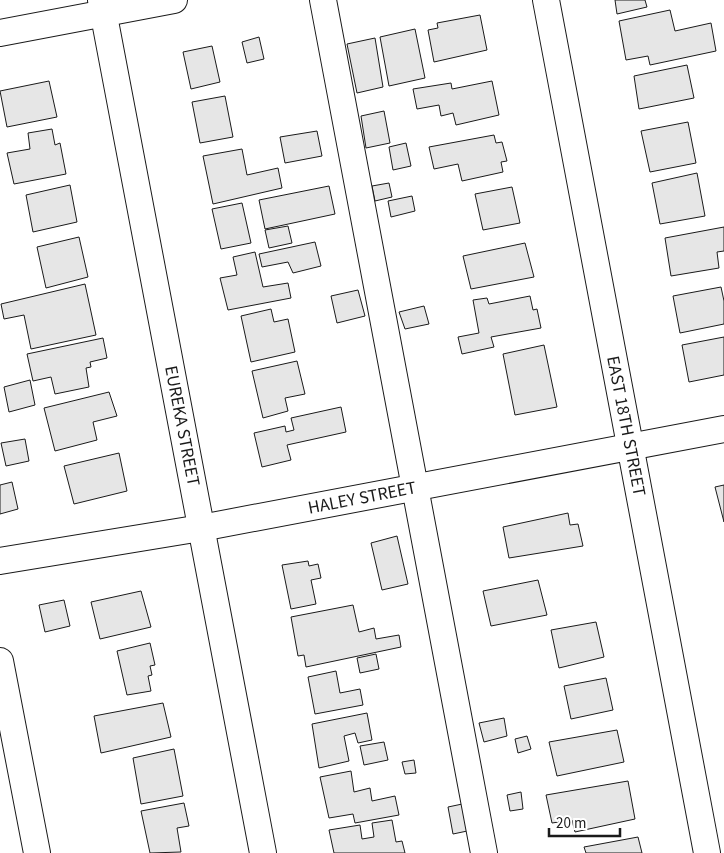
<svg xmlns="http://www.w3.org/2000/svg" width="724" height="853" font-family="'Source Sans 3',sans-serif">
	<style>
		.building { fill: #e6e6e6; stroke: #1a1a1a }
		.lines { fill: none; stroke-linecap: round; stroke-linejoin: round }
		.minor-casing { stroke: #1a1a1a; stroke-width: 28 }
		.minor { stroke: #fff; stroke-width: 26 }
		.labels { text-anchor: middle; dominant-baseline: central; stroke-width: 4; stroke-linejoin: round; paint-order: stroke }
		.street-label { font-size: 18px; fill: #1a1a1a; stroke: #fff }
	</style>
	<rect width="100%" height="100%" fill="#fff"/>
	<g class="building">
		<polygon points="615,0 645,0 647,7 617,14"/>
		<polygon points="670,10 675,31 711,23 716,51 650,65 648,56 626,60 619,21"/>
		<polygon points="480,15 487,50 434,62 428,30 438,28 437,23"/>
		<polygon points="415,29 425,78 389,86 380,37"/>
		<polygon points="259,37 264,59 247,63 242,42"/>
		<polygon points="375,38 383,87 357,93 347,44"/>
		<polygon points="212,46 220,82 191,89 183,52"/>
		<polygon points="687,65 694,98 639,109 634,76"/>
		<polygon points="49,81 57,117 7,127 0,91"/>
		<polygon points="492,81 499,115 456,125 453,113 441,116 439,105 417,109 413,89 451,83 452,89"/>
		<polygon points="225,96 233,137 200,143 192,102"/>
		<polygon points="384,111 390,143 366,148 361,116"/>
		<polygon points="688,122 696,163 650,172 641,131"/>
		<polygon points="52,129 55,145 60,143 66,174 14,184 7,153 30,149 28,133"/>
		<polygon points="317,131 322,156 285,163 280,137"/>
		<polygon points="494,135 496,143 502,142 507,161 501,162 503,172 462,181 458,164 434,169 429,147"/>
		<polygon points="406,143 411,166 393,170 389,147"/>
		<polygon points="242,149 247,175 278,168 282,188 213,204 203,156"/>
		<polygon points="697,173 705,216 660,224 652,183"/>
		<polygon points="389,183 392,197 375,201 372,186"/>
		<polygon points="70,185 77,222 33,232 26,195"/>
		<polygon points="329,186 335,214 265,229 259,200"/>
		<polygon points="512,187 520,223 483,230 475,194"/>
		<polygon points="412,196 415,211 391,217 388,201"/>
		<polygon points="242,203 251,243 221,249 212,209"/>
		<polygon points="288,226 292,243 269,248 265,230"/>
		<polygon points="724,227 724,251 717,252 719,268 671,276 665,238"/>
		<polygon points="79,237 88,277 46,288 37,247"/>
		<polygon points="315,242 321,266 293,273 288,262 262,267 259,254"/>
		<polygon points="525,243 534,277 471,289 463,256"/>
		<polygon points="255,252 263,287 288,283 291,298 228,310 220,278 237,275 233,257"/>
		<polygon points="85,284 96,335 31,349 24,315 4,319 1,304"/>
		<polygon points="721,287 724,301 724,324 680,333 673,296"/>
		<polygon points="358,290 365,316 337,323 331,296"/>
		<polygon points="530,296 533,310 537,309 541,328 491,337 494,347 462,354 458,337 479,333 473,300 487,298 489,304"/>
		<polygon points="424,306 429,324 405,329 399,312"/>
		<polygon points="271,309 274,322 288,319 295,352 251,362 241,316"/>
		<polygon points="724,337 724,375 689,382 682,345"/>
		<polygon points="103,338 107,358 90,362 91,367 86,368 89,387 55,394 51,377 33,381 27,354"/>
		<polygon points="544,345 557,407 515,415 503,354"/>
		<polygon points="297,361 305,394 285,398 288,411 263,418 252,371"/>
		<polygon points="30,380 35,405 9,412 4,387"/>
		<polygon points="109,392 117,416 93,422 97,440 55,451 44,408"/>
		<polygon points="341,407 346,432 287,445 291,460 262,467 254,433 285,426 286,432 294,430 291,418"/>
		<polygon points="25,439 29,461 6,466 1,443"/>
		<polygon points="119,453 127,491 74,504 64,466"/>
		<polygon points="12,482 18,509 0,514 0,485"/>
		<polygon points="724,485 724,522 715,487"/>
		<polygon points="568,513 570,525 578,524 583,546 509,558 503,527"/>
		<polygon points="397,536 408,584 382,590 371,543"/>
		<polygon points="308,561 309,566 318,564 321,578 311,580 316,604 291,609 282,565"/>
		<polygon points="538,580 547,615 491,626 483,591"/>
		<polygon points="141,591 151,627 100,639 91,602"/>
		<polygon points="64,600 70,626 45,632 39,605"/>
		<polygon points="353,605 359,632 374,628 376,639 399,635 401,647 306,667 304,655 298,656 291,617"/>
		<polygon points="596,622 604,657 559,668 551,630"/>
		<polygon points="150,643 155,665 150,666 152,675 148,676 151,691 127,695 117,651"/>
		<polygon points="376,654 379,669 360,673 357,658"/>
		<polygon points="336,671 340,693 360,689 363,705 315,714 308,677"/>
		<polygon points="606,678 613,710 571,719 564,686"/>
		<polygon points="163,703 171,737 101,753 94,716"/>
		<polygon points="367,713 372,740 358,743 355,733 344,736 349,761 319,768 312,724"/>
		<polygon points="504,718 507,736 484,742 479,723"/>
		<polygon points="617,730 624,762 557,776 549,742"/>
		<polygon points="527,736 531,749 518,753 515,739"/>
		<polygon points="384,742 388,760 364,765 360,746"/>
		<polygon points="174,749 183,796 141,804 133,758"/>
		<polygon points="414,760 416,773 405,774 402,762"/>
		<polygon points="351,771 354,792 370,788 372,801 395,796 399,815 355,823 353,814 329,818 320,777"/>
		<polygon points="628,781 635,819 575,832 572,820 552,823 546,795"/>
		<polygon points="521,792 523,809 510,811 507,795"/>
		<polygon points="184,803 189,826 177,828 181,852 150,853 141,811"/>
		<polygon points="467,803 472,830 453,834 448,807"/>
		<polygon points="392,820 396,842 402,841 405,853 334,853 329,830 360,825 362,839 374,837 372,823"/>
		<polygon points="638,837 642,853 586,853 584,847"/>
	</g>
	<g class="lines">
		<defs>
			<g id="minor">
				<polyline points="101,0 263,853"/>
				<polyline points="323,0 484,853"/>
				<polyline points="546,0 707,853"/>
				<polyline points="0,33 174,0"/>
				<polyline points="0,561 201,528 724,429"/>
				<polyline points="0,661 37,853"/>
			</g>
		</defs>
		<use href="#minor" class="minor-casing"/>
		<use href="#minor" class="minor"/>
	</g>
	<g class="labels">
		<g class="street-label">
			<text transform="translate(182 426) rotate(79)">EUREKA STREET</text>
			<text transform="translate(626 426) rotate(79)">EAST 18TH STREET</text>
			<text transform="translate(362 498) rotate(-11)">HALEY STREET</text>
		</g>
	</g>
	<path d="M549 828v8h71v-8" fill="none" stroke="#1a1a1a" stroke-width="2.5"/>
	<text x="556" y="828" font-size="15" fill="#1a1a1a" stroke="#ffffff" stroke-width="4" paint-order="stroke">20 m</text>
</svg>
